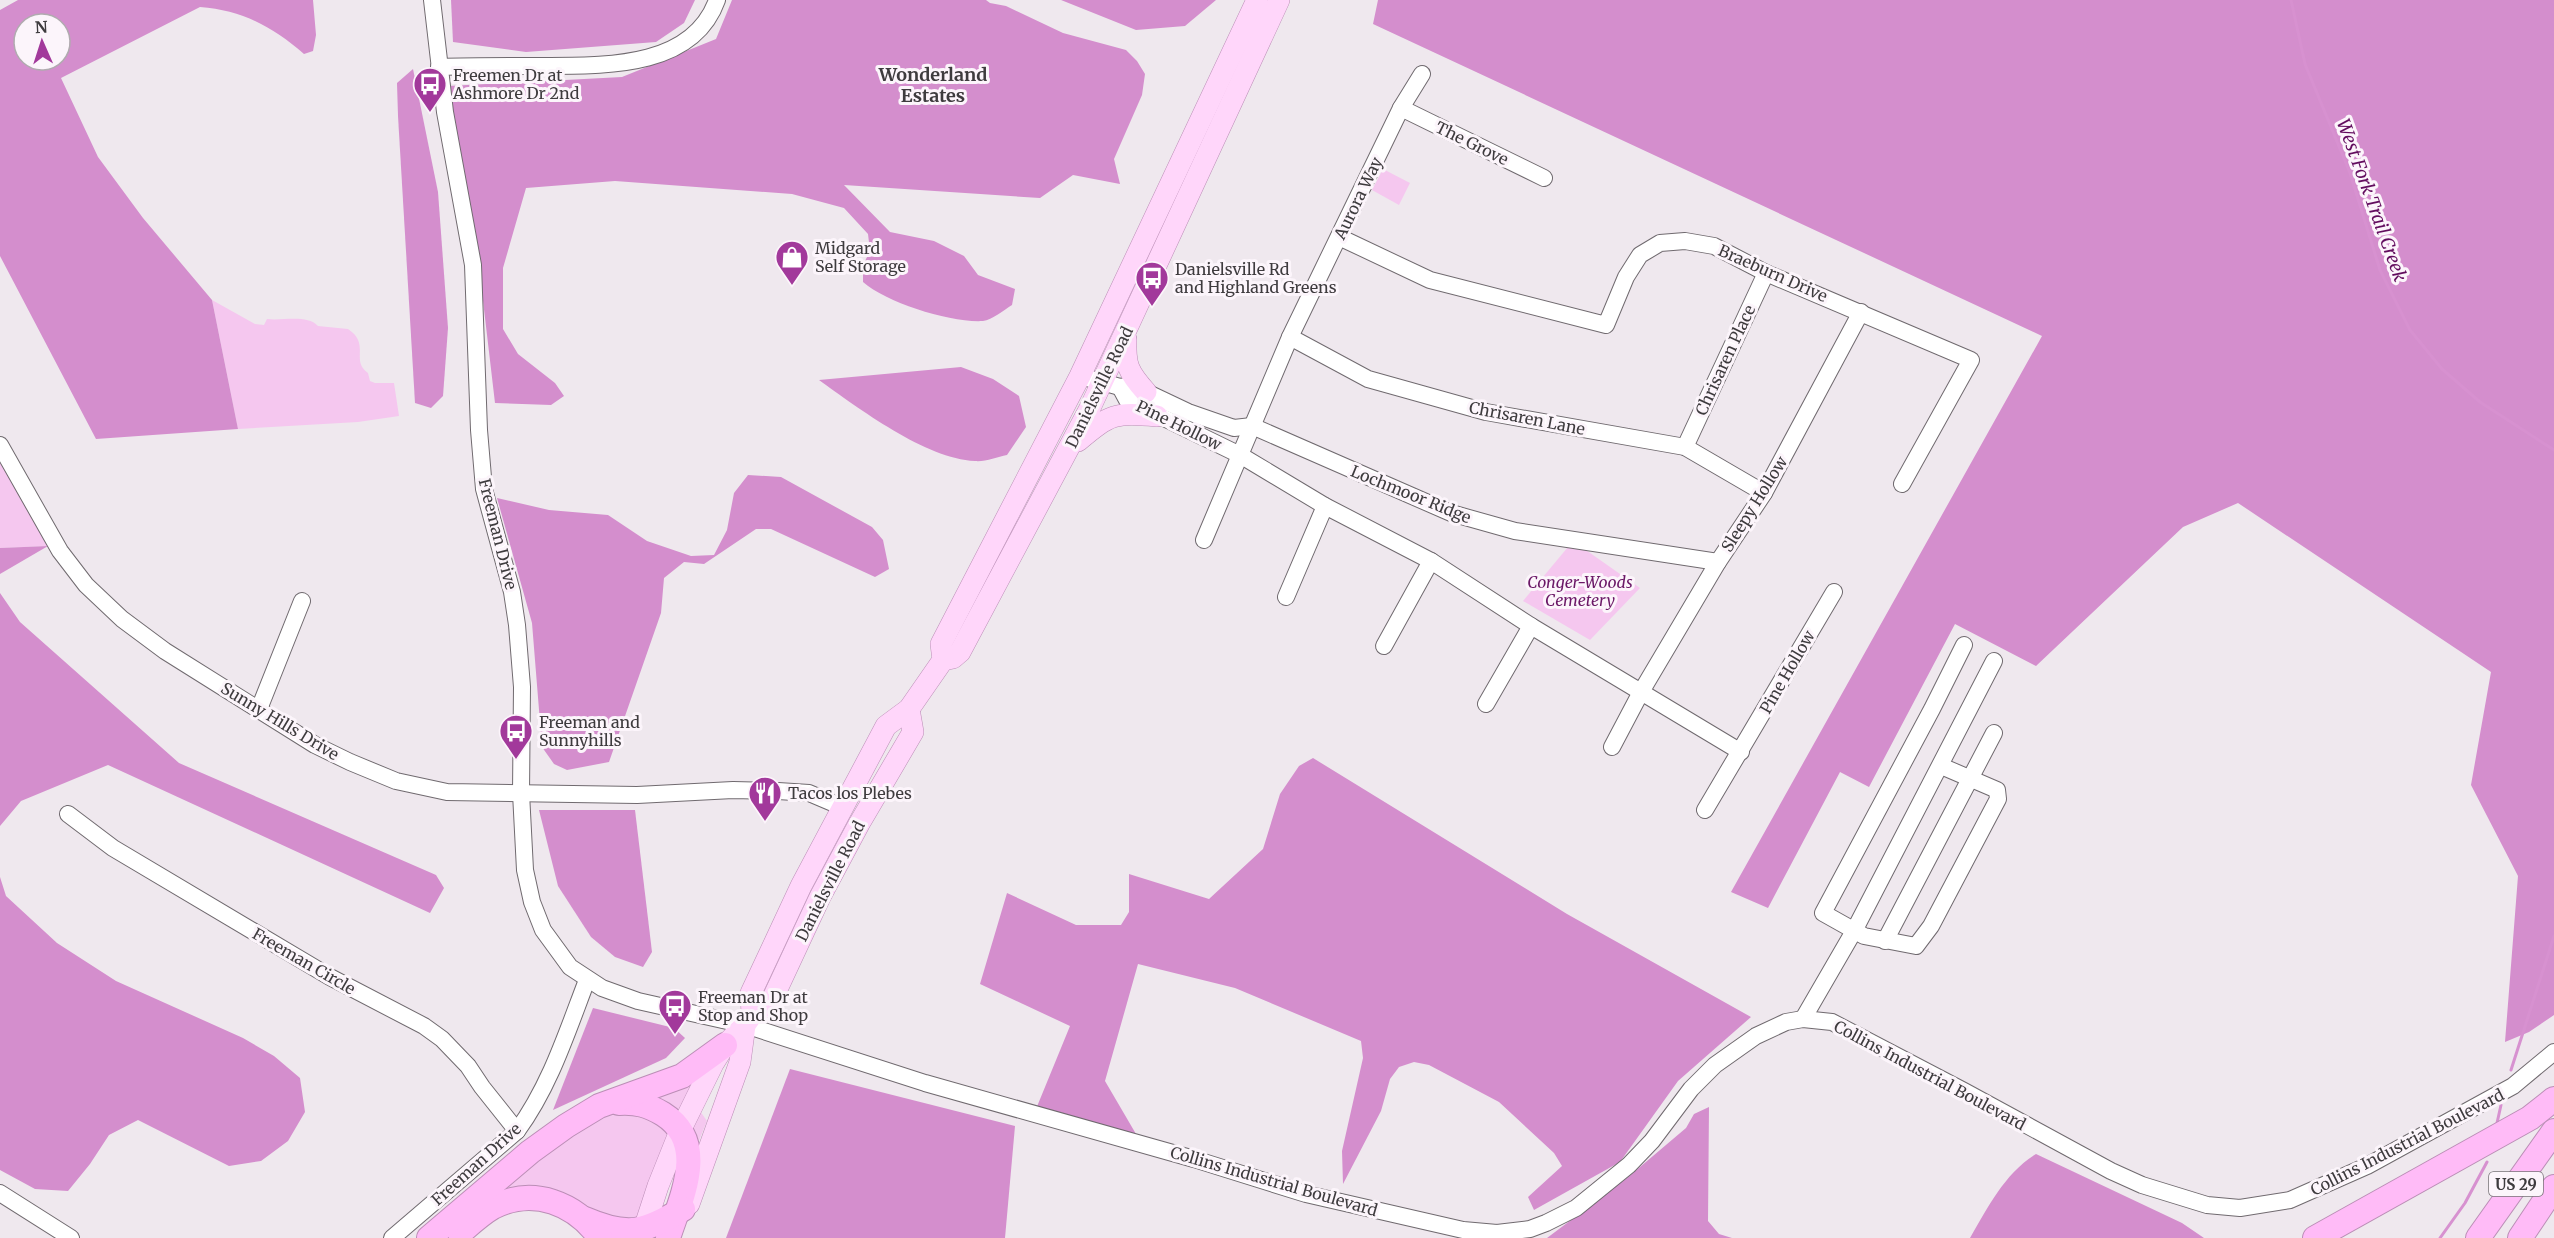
<svg xmlns="http://www.w3.org/2000/svg" width="2554" height="1238" font-family="Merriweather,serif">
	<style>
		.green { fill: #f5c7ef }
		.forest { fill: #d48ecd; fill-rule: evenodd }
		.lines { fill: none; stroke-linecap: round; stroke-linejoin: round }
		.stream { stroke: #d791d0; stroke-width: 3 }
		.minor-casing { stroke: #706a6f; stroke-width: 18 }
		.major-casing { stroke: #bb8eb6; stroke-width: 22 }
		.highway-casing { stroke: #bb8eb6; stroke-width: 26 }
		.minor { stroke: #fff; stroke-width: 16 }
		.major { stroke: #ffd6fa; stroke-width: 21 }
		.highway { stroke: #ffbbf7; stroke-width: 24 }
		.labels { text-anchor: middle; dominant-baseline: central; stroke-width: 6; stroke-linejoin: round; paint-order: stroke }
		.shield { fill: #fcf5fb; stroke: #777377; stroke-width: 1.5 }
		.shield-label { font-size: 15px; font-weight: bold; fill: #3e3b3e }
		.poi-label { font-size: 16px; fill: #3e3b3e; stroke: #fcf5fb; text-anchor: start }
		.street-label { font-size: 16px; fill: #3e3b3e; stroke: #fcf5fb }
		.park-label { font-size: 16px; font-style: italic; fill: #6b1867; stroke: #fcf5fb }
		.neighbourhood-label { font-size: 18px; font-weight: bold; fill: #3e3b3e; stroke: #fcf5fb }
		.water-label { font-size: 18px; font-style: italic; fill: #620c5e; stroke: #fcf5fb }
	</style>
	<rect width="100%" height="100%" fill="#efe8ee"/>
	<g class="green">
		<polygon points="1383,169 1410,183 1399,205 1372,190"/>
		<path d="M 212,300 L 255,324 L 264,325 L 267,319 C 283,321 307,314 318,326 L 348,329 C 371,344 350,361 368,373 L 370,381 L 375,383 L 394,383 L 399,416 L 358,422 L 238,429 Z"/>
		<polygon points="0,456 48,546 0,548"/>
		<polygon points="1573,541 1640,588 1590,640 1523,601"/>
		<polygon points="694,1076 681,1118 637,1098"/>
		<polygon points="621,1107 675,1131 638,1225 583,1211 481,1209 533,1157"/>
		<polygon points="700,1111 707,1121 696,1148 687,1134"/>
	</g>
	<g class="forest">
		<path d="M 18,0 L 313,0 L 316,35 L 313,51 L 304,54 C 273,27 242,10 200,7 L 61,78 L 98,157 L 143,218 L 212,300 L 238,429 L 96,439 L 0,256 L 0,10 ZM 24,24 L 60,24 L 60,60 L 24,60 Z"/>
		<polygon points="451,0 695,0 684,23 656,42 526,52 453,42"/>
		<path d="M 732,0 L 986,0 L 990,3 L 1006,6 L 1063,33 L 1126,50 L 1137,61 L 1145,74 L 1142,95 L 1114,159 L 1120,184 L 1073,175 L 1040,198 L 844,185 L 890,232 L 934,241 L 964,256 L 978,275 L 1015,289 L 1012,305 C 1004,310 992,320 983,321 C 951,323 887,303 863,282 L 863,265 L 870,251 L 868,234 L 844,208 L 792,194 L 615,181 L 526,188 L 503,268 L 503,329 L 518,354 L 555,383 L 564,396 L 551,405 L 495,403 L 476,241 L 448,86 L 622,77 L 716,39 Z"/>
		<polygon points="1061,0 1216,0 1185,26 1136,30"/>
		<polygon points="1378,0 2554,0 2554,1015 2529,1032 2505,1042 2518,876 2471,785 2491,672 2238,503 2183,527 2036,666 1955,624 1869,787 1840,772 1768,908 1731,892 2042,336 1373,24"/>
		<polygon points="413,69 438,192 448,328 443,396 431,408 415,403 398,116 397,83"/>
		<path d="M 961,367 L 993,379 L 1019,396 L 1026,427 L 1007,455 C 997,457 985,462 975,461 C 926,459 858,408 819,380 Z"/>
		<polygon points="748,475 781,477 872,527 883,540 889,569 875,577 771,529 756,529 704,564 684,562 664,578 661,613 609,762 567,770 554,764 542,747 532,623 497,498 549,510 608,515 647,541 691,556 714,555 727,530 734,493"/>
		<polygon points="48,546 0,574 0,548"/>
		<polygon points="0,593 20,622 179,763 436,875 444,888 430,913 108,765 21,801 0,826"/>
		<polygon points="1313,758 1567,914 1751,1017 1678,1081 1620,1162 1534,1210 1528,1197 1562,1166 1554,1153 1499,1102 1429,1065 1414,1062 1399,1067 1390,1079 1381,1111 1343,1184 1342,1151 1363,1058 1361,1041 1235,988 1138,964 1105,1081 1136,1134 1036,1109 1070,1026 980,984 1007,893 1076,925 1121,925 1129,912 1129,874 1209,899 1263,849 1280,794 1299,766"/>
		<polygon points="539,810 635,810 652,952 643,967 615,957 591,937 558,886"/>
		<polygon points="0,877 6,896 57,943 116,981 243,1038 274,1056 300,1078 305,1112 288,1141 261,1161 229,1166 138,1120 109,1135 90,1164 68,1191 35,1189 0,1170"/>
		<polygon points="593,1008 674,1028 685,1038 666,1058 553,1110"/>
		<polygon points="790,1069 1015,1126 1005,1238 726,1238"/>
		<polygon points="1709,1107 1708,1221 1719,1234 1732,1238 1547,1238 1627,1178 1686,1128 1694,1114"/>
		<path d="M 2036,1154 L 2182,1223 L 2204,1238 L 1970,1238 C 1988,1207 2005,1173 2036,1154 Z"/>
	</g>
	<g class="lines">
		<g class="stream">
			<polyline points="2291,0 2305,64 2350,173 2380,270 2410,330 2442,369 2480,402 2554,450"/>
			<polyline points="2511,1070 2554,936"/>
			<polyline points="2497,1123 2501,1105"/>
			<polyline points="2440,1238 2465,1203 2487,1162"/>
		</g>
		<defs>
			<g id="minor">
				<polyline points="432,0 445,112 473,265 479,430 484,489 512,592 517,625 522,687 521,793 525,870 532,902 543,930 570,967 602,988 638,1001 745,1025 925,1083 1194,1159 1306,1194 1463,1230 1497,1233 1530,1229 1546,1223 1576,1208 1629,1165 1652,1141 1691,1089 1715,1065 1756,1036 1786,1022 1803,1019 1832,1022 1964,1091 2111,1171 2142,1185 2207,1205 2240,1208 2290,1200 2367,1166 2513,1086 2554,1052"/>
				<path d="M 439,67 C 469,66 500,66 531,66 C 593,65 691,73 717,0"/>
				<polyline points="1401,108 1544,178"/>
				<polyline points="1339,237 1430,280 1606,325 1626,277 1640,255 1660,243 1685,241 1714,246 1766,273 1971,360 1902,484"/>
				<polyline points="1290,337 1368,379 1486,412 1685,447 1764,493"/>
				<polyline points="1080,376 1120,387 1131,385 1188,412 1234,428 1252,426 1451,513 1515,531 1718,562"/>
				<polyline points="1120,387 1127,400 1240,455 1325,506 1431,561 1531,626 1741,752"/>
				<polyline points="0,445 60,551 86,585 122,619 165,651 315,745 350,762 396,781 447,792 637,795 733,790 778,791 809,793 842,807"/>
				<polyline points="1685,447 1766,273"/>
				<polyline points="1204,540 1290,337 1401,108 1422,74"/>
				<polyline points="1286,597 1325,506"/>
				<polyline points="1384,646 1431,561"/>
				<polyline points="1486,704 1531,626"/>
				<polyline points="259,709 302,601"/>
				<polyline points="1612,747 1641,692 1718,562 1764,493 1861,312"/>
				<polyline points="1941,766 1997,790 1998,799 1931,926 1916,946 1864,936 1823,913 1932,709 1964,645"/>
				<polyline points="1705,810 1834,592"/>
				<polyline points="68,814 113,848 330,977 424,1026 442,1039 468,1066 482,1087 517,1131"/>
				<polyline points="1885,941 1994,733"/>
				<polyline points="1803,1019 1854,931 1994,661"/>
				<polyline points="0,1193 71,1238"/>
				<path d="M 392,1238 L 517,1131 C 550,1086 567,1032 587,980"/>
			</g>
			<g id="major">
				<path d="M 1126,339 C 1125,365 1128,372 1146,392"/>
				<path d="M 1078,441 C 1110,414 1115,412 1157,416"/>
				<polyline points="943,660 953,658 960,652 1090,408 1279,0"/>
				<polyline points="752,1015 751,993 801,886 886,726 909,709 943,660 941,644 1080,376 1257,0"/>
				<polyline points="689,1204 740,1062 745,1025"/>
				<polyline points="641,1238 658,1186 680,1131 713,1064 725,1045 745,1025 752,1015 771,1002 820,897 859,824 913,732 909,709"/>
			</g>
			<g id="highway">
				<path d="M 619,1103 C 637,1102 648,1105 663,1114 C 709,1143 681,1198 668,1238"/>
				<path d="M 585,1219 C 629,1238 644,1232 683,1209"/>
				<path d="M 460,1233 C 470,1224 481,1214 493,1207 C 534,1186 576,1204 600,1238"/>
				<polyline points="429,1238 530,1152 566,1126 599,1106 682,1076 725,1045"/>
				<polyline points="2315,1238 2530,1118 2554,1099"/>
				<polyline points="2478,1238 2554,1131"/>
				<polyline points="2520,1238 2554,1187"/>
			</g>
		</defs>
		<use href="#minor" class="minor-casing"/>
		<use href="#major" class="major-casing"/>
		<use href="#highway" class="highway-casing"/>
		<use href="#minor" class="minor"/>
		<use href="#major" class="major"/>
		<use href="#highway" class="highway"/>
	</g>
	<defs>
		<symbol id="bus-pin" viewBox="-11 -11 22 30"><path d="M0 17L-7.5 6A9.5 9.5 0 1 1 7.5 6Z" fill="#a2399b" stroke="#fcf5fb"/><path d="M-5-6H5V4H4V6H2V4H-2V6H-4V4H-5ZM-3.5-4V0h7V-4ZM-3.5 1.2v1.5H-2V1.2ZM2 1.2v1.5H3.5V1.2Z" fill="#fff"/></symbol>
		<symbol id="shop-pin" viewBox="-11 -11 22 30"><path d="M0 17L-7.5 6A9.5 9.5 0 1 1 7.5 6Z" fill="#a2399b" stroke="#fcf5fb"/><path d="M-5-2.5h2.3a2.7 3.5 0 0 1 5.4 0H5L5.5 6h-11ZM-1.5-2.5h3a1.5 2.3 0 0 0-3 0Z" fill="#fff"/></symbol>
		<symbol id="restaurant-pin" viewBox="-11 -11 22 30"><path d="M0 17L-7.5 6A9.5 9.5 0 1 1 7.5 6Z" fill="#a2399b" stroke="#fcf5fb"/><path d="M-5-6h1v4h1v-4h1v4h1v-4h1v5L-1.5 .5V6h-2V.5L-5-1ZM5-6V6H3V1.5H1.5Q1.5-4 5-6Z" fill="#fff"/></symbol>
	</defs>
	<g fill-rule="evenodd">
		<use href="#bus-pin" x="411" y="65" width="38" height="52"/>
		<use href="#shop-pin" x="773" y="238" width="38" height="52"/>
		<use href="#bus-pin" x="1133" y="259" width="38" height="52"/>
		<use href="#bus-pin" x="497" y="712" width="38" height="52"/>
		<use href="#restaurant-pin" x="746" y="774" width="38" height="52"/>
		<use href="#bus-pin" x="656" y="987" width="38" height="52"/>
	</g>
	<g class="labels">
		<rect class="shield" x="2489" y="1172" width="54" height="24" rx="4.5"/>
		<g class="shield-label">
			<text x="2516" y="1184">US 29</text>
		</g>
		<g class="poi-label">
			<text x="453" y="75">Freemen Dr at<tspan x="453" dy="18">Ashmore Dr 2nd</tspan></text>
			<text x="815" y="248">Midgard<tspan x="815" dy="18">Self Storage</tspan></text>
			<text x="1175" y="269">Danielsville Rd<tspan x="1175" dy="18">and Highland Greens</tspan></text>
			<text x="539" y="722">Freeman and<tspan x="539" dy="18">Sunnyhills</tspan></text>
			<text x="788" y="793">Tacos los Plebes</text>
			<text x="698" y="997">Freeman Dr at<tspan x="698" dy="18">Stop and Shop</tspan></text>
		</g>
		<g class="street-label">
			<text transform="translate(1472 143) rotate(26)">The Grove</text>
			<text transform="translate(1358 198) rotate(-64)">Aurora Way</text>
			<text transform="translate(1773 273) rotate(24)">Braeburn Drive</text>
			<text transform="translate(1725 360) rotate(-65)">Chrisaren Place</text>
			<text transform="translate(1099 387) rotate(-64)">Danielsville Road</text>
			<text transform="translate(1527 418) rotate(11)">Chrisaren Lane</text>
			<text transform="translate(1179 425) rotate(26)">Pine Hollow</text>
			<text transform="translate(1411 494) rotate(22)">Lochmoor Ridge</text>
			<text transform="translate(1754 504) rotate(-58)">Sleepy Hollow</text>
			<text transform="translate(498 534) rotate(76)">Freeman Drive</text>
			<text transform="translate(1787 672) rotate(-60)">Pine Hollow</text>
			<text transform="translate(280 721) rotate(31)">Sunny Hills Drive</text>
			<text transform="translate(830 881) rotate(-63)">Danielsville Road</text>
			<text transform="translate(304 961) rotate(30)">Freeman Circle</text>
			<text transform="translate(1930 1075) rotate(28)">Collins Industrial Boulevard</text>
			<text transform="translate(2407 1142) rotate(-27)">Collins Industrial Boulevard</text>
			<text transform="translate(476 1164) rotate(-42)">Freeman Drive</text>
			<text transform="translate(1274 1181) rotate(16)">Collins Industrial Boulevard</text>
		</g>
		<g class="park-label">
			<text x="1580" y="582">Conger-Woods<tspan x="1580" dy="18">Cemetery</tspan></text>
		</g>
		<g class="neighbourhood-label">
			<text x="933" y="74">Wonderland<tspan x="933" dy="21">Estates</tspan></text>
		</g>
		<g class="water-label">
			<text transform="translate(2372 200) rotate(70)">West Fork Trail Creek</text>
		</g>
	</g>
	<g transform="translate(42 42) rotate(357)"><circle r="28" fill="#fcf5fb" stroke="#b0abaf" stroke-width="1.5"/>
	<path d="M0-4.5L10 22L0 15L-10 22Z" fill="#a2399b"/>
	<text y="-9" font-size="16" font-weight="bold" text-anchor="middle" fill="#3e3b3e">N</text>
	</g>
</svg>
